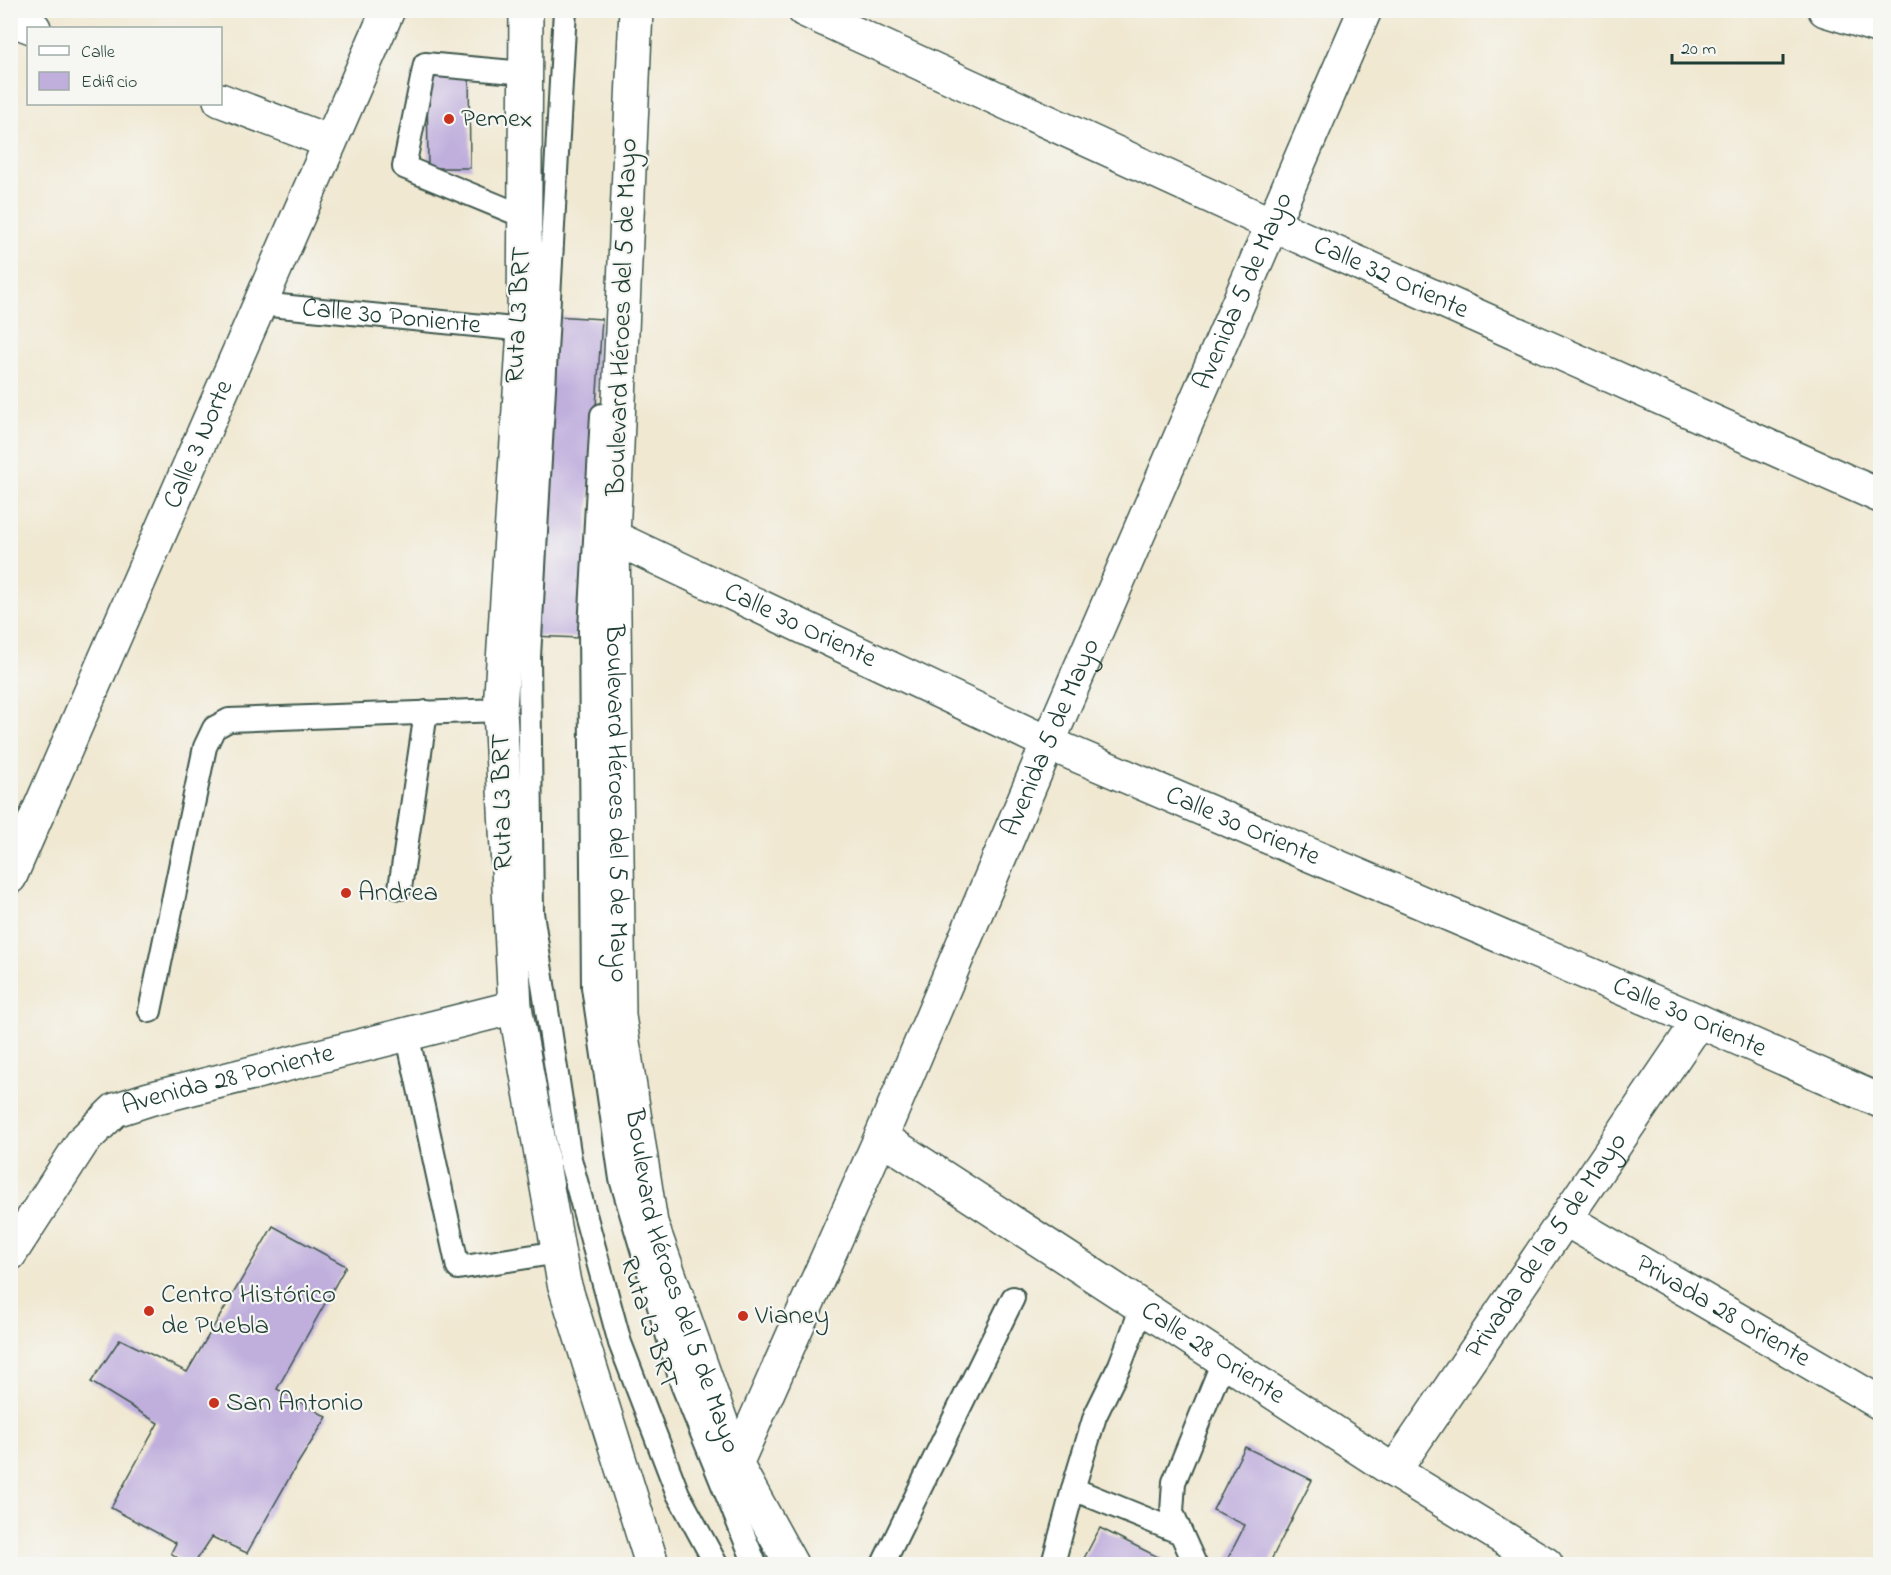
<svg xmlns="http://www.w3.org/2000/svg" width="1891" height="1575" font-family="'Indie Flower',sans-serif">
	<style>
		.building { fill: #c0afdd }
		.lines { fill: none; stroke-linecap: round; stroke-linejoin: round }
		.lane-casing { stroke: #3e574c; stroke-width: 26 }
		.street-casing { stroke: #3e574c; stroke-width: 36 }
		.primary-casing { stroke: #3e574c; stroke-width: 36 }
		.lane { stroke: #fff; stroke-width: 22 }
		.street { stroke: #fff; stroke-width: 33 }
		.primary { stroke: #fff; stroke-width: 33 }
		.poi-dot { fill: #c8321e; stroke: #f6f6f2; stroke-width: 2 }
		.labels { text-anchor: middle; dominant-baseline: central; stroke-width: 4.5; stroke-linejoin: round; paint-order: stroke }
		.poi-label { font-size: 27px; fill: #1f3d34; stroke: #f6f6f2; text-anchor: start }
		.street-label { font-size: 27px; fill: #1f3d34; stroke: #f6f6f2 }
	</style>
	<rect width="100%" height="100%" fill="#f6f6f2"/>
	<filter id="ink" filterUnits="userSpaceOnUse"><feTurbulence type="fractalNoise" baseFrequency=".0167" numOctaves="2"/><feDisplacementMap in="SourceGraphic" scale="12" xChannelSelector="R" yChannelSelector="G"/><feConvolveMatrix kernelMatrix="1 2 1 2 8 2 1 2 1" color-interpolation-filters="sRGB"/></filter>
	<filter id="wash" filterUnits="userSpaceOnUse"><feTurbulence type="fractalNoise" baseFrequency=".008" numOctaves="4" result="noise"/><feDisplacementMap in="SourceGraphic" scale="24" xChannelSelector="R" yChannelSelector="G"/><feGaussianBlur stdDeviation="1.35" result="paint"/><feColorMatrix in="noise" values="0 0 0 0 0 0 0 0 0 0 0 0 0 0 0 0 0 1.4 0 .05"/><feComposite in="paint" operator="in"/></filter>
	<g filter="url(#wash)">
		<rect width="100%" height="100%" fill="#f0e8d1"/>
		<g id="blocks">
			<g class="building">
				<polygon points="469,69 470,168 428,168 427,70"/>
				<polygon points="554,316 602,319 580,638 532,636"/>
				<polygon points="273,1226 346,1266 277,1389 327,1417 295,1468 247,1553 212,1537 194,1564 186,1564 171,1553 176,1543 111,1508 158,1423 91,1382 120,1339 187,1372"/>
				<polygon points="1245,1447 1312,1480 1269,1564 1231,1564 1226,1562 1245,1525 1213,1510"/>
				<polygon points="1100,1528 1172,1564 1081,1564"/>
			</g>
		</g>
	</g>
	<g filter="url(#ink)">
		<use href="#blocks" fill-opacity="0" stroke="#3e574c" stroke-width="1.5"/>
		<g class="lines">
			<defs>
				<g id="lane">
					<polyline points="565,10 529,657 532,913 570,1159 620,1343 678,1494 716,1564"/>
					<polyline points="525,217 404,167 425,64 525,73"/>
					<path id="s1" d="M 260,304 L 524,330"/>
					<polyline points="602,415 590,629 593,987 621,1179 682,1384 755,1564"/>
					<polyline points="400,888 426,712"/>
					<polyline points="150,1011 205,747 214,728 229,720 500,710"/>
					<polyline points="407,1033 458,1268 559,1252"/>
					<polyline points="1073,1489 1095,1416 1120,1365 1142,1307"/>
					<polyline points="1181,1533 1172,1512 1174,1482 1224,1359"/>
					<polyline points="883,1564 1013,1298"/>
					<polyline points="1052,1564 1054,1560 1073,1489 1181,1533 1195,1564"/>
				</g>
				<g id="street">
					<path id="s2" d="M 804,10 L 1271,224 L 1880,496"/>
					<polyline points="1825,10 1880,27"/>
					<polyline points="10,19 34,28"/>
					<polyline points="220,100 330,142"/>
					<path id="s3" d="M 613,537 L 1048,743 L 1699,1021 L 1880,1101"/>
					<path id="s4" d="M 10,877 L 388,10"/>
					<path id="s5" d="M 881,1137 L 1394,1471 L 1546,1564"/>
					<path id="s6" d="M 1565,1219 L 1880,1403"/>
					<path id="s7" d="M 10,1254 L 83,1141 L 115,1110 L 149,1099 L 515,1007"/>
					<path id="s8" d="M 736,1464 L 881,1137 L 1048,743 L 1365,10"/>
					<path id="s9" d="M 1394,1471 L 1699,1021"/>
				</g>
				<g id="primary">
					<polyline points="526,10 524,330 500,710 515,1007 564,1283 652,1564"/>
					<path id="s10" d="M 636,10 L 613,537 L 619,1016 L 651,1223 L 736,1464 L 791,1564"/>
				</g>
			</defs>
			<use href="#lane" class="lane-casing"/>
			<use href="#street" class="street-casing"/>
			<use href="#primary" class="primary-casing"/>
			<use href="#lane" class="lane"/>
			<use href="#street" class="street"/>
			<use href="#primary" class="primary"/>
		</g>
	</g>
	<g class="poi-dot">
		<circle cx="449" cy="119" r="6"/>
		<circle cx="346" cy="893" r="6"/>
		<circle cx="149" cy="1311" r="6"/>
		<circle cx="743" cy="1316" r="6"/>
		<circle cx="214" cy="1403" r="6"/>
	</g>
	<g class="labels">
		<g class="poi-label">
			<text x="461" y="119">Pemex</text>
			<text x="358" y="893">Andrea</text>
			<text x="161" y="1295">Centro Histórico<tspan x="161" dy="31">de Puebla</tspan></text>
			<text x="755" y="1316">Vianey</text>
			<text x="226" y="1403">San Antonio</text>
		</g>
		<g class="street-label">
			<text stroke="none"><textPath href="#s2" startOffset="645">Calle 32 Oriente</textPath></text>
			<text stroke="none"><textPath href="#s8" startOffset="1278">Avenida 5 de Mayo</textPath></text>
			<text transform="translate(519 315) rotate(-87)">Ruta L3 BRT</text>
			<text stroke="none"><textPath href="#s1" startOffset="132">Calle 30 Poniente</textPath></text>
			<text transform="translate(623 317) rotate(-88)">Boulevard Héroes del 5 de Mayo</text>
			<text stroke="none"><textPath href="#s4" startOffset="472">Calle 3 Norte</textPath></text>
			<text stroke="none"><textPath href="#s3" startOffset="207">Calle 30 Oriente</textPath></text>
			<text stroke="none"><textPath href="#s8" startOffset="792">Avenida 5 de Mayo</textPath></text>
			<text transform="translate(503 802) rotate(-91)">Ruta L3 BRT</text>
			<text stroke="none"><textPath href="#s10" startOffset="794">Boulevard Héroes del 5 de Mayo</textPath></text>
			<text stroke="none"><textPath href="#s3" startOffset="693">Calle 30 Oriente</textPath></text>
			<text stroke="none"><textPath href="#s3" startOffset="1179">Calle 30 Oriente</textPath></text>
			<text stroke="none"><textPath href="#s7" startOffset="296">Avenida 28 Poniente</textPath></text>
			<text stroke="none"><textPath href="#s9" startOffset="272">Privada de la 5 de Mayo</textPath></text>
			<text stroke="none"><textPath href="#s10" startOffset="1280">Boulevard Héroes del 5 de Mayo</textPath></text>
			<text stroke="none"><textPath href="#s6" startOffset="183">Privada 28 Oriente</textPath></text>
			<text transform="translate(648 1323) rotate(72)">Ruta L3 BRT</text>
			<text stroke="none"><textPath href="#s5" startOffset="396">Calle 28 Oriente</textPath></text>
		</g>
	</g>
	<rect width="1891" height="1575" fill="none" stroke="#f6f6f2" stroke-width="36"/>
	<rect x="27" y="27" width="195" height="78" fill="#f6f6f2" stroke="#a0aca6" stroke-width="1.5"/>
	<rect x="39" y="46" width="30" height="9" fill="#ffffff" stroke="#a0aca6" stroke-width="1.5"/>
	<text x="81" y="57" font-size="18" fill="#1f3d34">Calle</text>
	<rect x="39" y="72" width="30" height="18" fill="#c0afdd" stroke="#a0aca6" stroke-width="1.5"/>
	<text x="81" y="87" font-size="18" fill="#1f3d34">Edificio</text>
	<path d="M1672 54v9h111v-9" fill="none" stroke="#1f3d34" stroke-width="3"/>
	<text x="1681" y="54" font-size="18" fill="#1f3d34" stroke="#f6f6f2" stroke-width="4.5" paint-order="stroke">20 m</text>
</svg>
